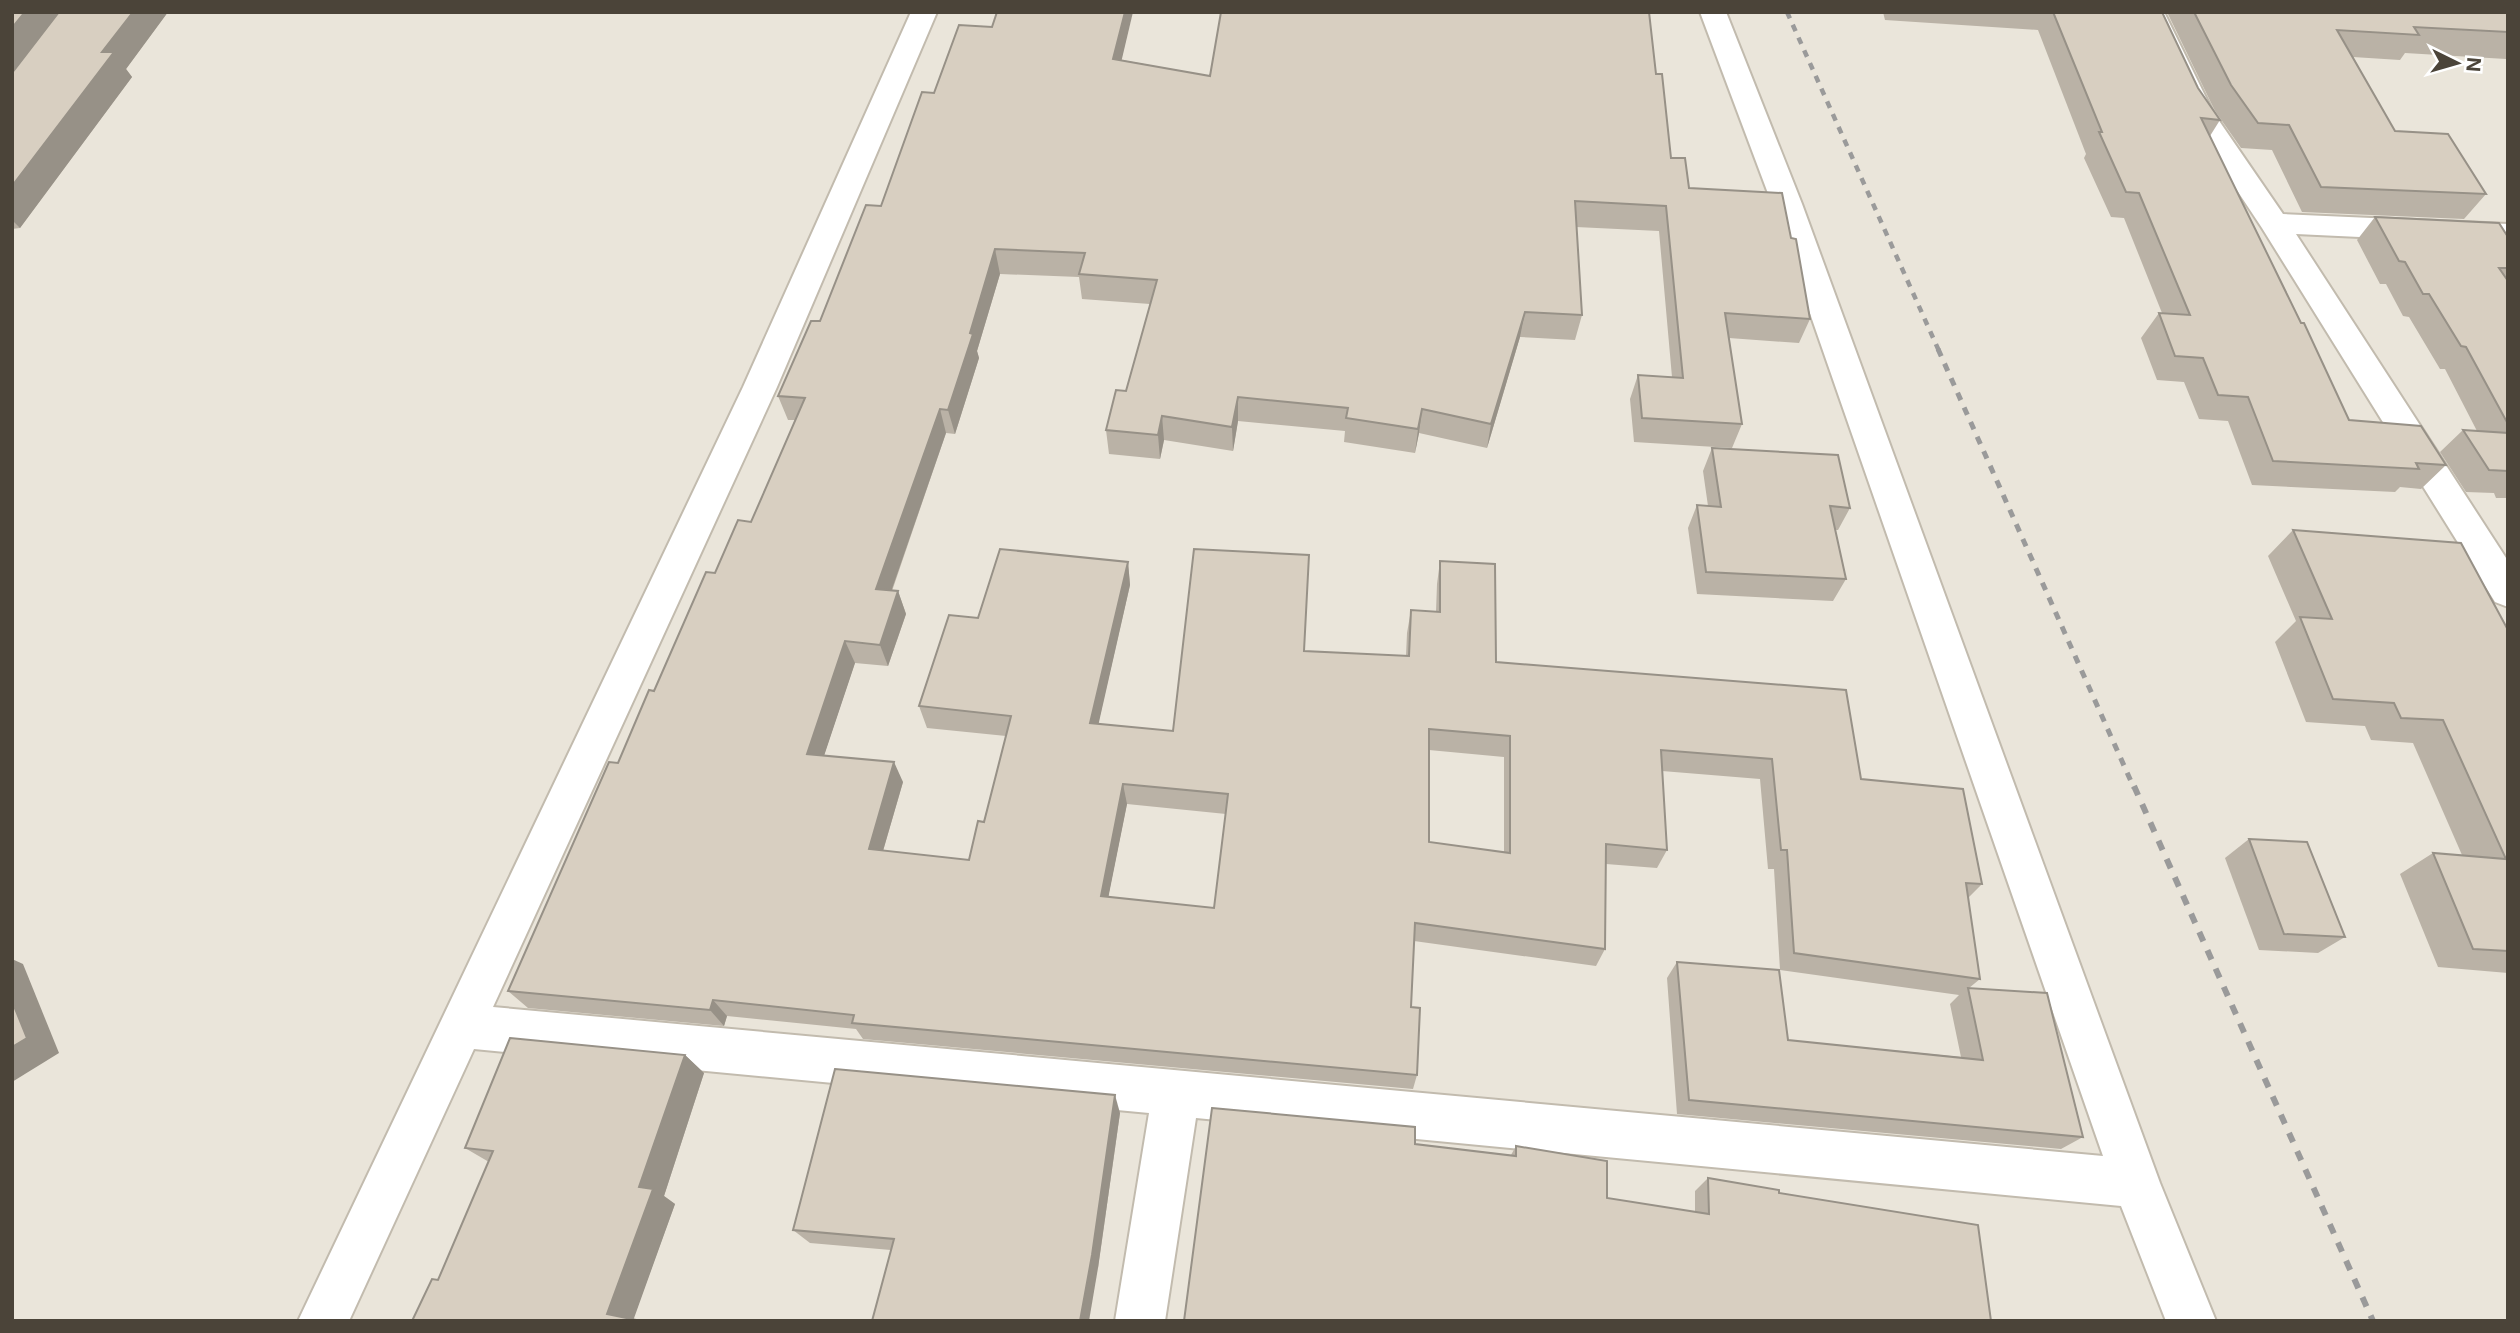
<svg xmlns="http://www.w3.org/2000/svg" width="2520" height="1333" font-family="Inter,sans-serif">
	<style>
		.residential { fill: #eae5da }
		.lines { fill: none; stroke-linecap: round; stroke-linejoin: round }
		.minor-casing { stroke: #c2bbae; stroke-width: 4 }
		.minor { fill: #fff; fill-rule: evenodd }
		.rail-far2 { stroke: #9a9a9a; stroke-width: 4.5; stroke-dasharray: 7 7; stroke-linecap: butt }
		.rail-far1 { stroke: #9a9a9a; stroke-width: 5; stroke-dasharray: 8 8; stroke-linecap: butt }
		.rail { stroke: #9a9a9a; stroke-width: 6; stroke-dasharray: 10 10; stroke-linecap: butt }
		.wall { fill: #bab2a6; fill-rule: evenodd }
		.shaded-wall { fill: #979187 }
		.building { fill: #d8cfc1; stroke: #979187; stroke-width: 2; fill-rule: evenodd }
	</style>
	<rect width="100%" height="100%" fill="#f6f3ec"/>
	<rect class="residential" x="12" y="12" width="2496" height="1309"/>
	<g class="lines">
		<defs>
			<g id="minor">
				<polygon points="911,12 937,12 777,387 493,1007 2103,1156 1772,204 1700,12 1726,12 1802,204 2160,1183 2216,1321 2166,1321 2121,1206 1196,1118 1165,1321 1115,1321 1149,1113 474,1049 349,1321 298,1321 743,387"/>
				<polygon points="2138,12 2164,12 2213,112 2283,214 2508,224 2508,244 2296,234 2508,561 2508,607 2495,602 2262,228 2185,112"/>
			</g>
		</defs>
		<use href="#minor" class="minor-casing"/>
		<use href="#minor" class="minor"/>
		<polyline class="rail-far2" points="1787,12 1939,351"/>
		<polyline class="rail-far1" points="1938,349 2134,788"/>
		<polyline class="rail" points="2134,786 2373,1321"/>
	</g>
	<g class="wall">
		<polygon points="12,12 168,12 126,69 132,77 20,228 12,229"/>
		<polygon points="1883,12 2162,12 2198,88 2220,120 2210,136 2349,420 2446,465 2421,489 2400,487 2395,492 2252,485 2228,421 2199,419 2184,382 2157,380 2141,338 2159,313 2162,313 2124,218 2111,217 2084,158 2086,154 2038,30 1885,20"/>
		<polygon points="2167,12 2508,12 2508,61 2506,59 2405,53 2400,60 2353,57 2395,131 2486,194 2464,219 2302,212 2272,150 2241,148 2215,111"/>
		<path d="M 1122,60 L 1210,76 L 1656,74 L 1671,158 L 1689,188 L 1791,238 L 1810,319 L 1799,343 L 1729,338 L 1742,424 L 1732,448 L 1634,442 L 1630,399 L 1638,375 L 1672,377 L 1659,231 L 1576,227 L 1582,315 L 1575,340 L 1520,337 L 1487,448 L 1419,433 L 1415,453 L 1344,442 L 1345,431 L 1238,421 L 1233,451 L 1164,440 L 1160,459 L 1109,454 L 1106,430 L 1126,391 L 1150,304 L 1082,299 L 1079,277 L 1000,274 L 977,351 L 979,358 L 955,434 L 946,433 L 892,591 L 898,591 L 906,614 L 888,666 L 855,663 L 824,755 L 903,782 L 883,851 L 969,860 L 984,822 L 1006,736 L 927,728 L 919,706 L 978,618 L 1128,562 L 1130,585 L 1098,724 L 1173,731 L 1304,651 L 1406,656 L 1407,633 L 1411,610 L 1436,612 L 1437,584 L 1440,561 L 1496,662 L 1861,779 L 1982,884 L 1968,898 L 1980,979 L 1969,988 L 2083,1137 L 2061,1149 L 1677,1114 L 1667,978 L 1677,962 L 1788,1040 L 1961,1057 L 1950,1004 L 1959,995 L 1780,970 L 1774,869 L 1768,869 L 1760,779 L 1662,771 L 1667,850 L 1657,868 L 1606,864 L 1605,949 L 1596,966 L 1414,941 L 1411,1007 L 1417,1075 L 1413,1089 L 863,1039 L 856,1029 L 727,1016 L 724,1026 L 528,1008 L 508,991 L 618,763 L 715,573 L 751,522 L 795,420 L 788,420 L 778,396 L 820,321 L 881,206 L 934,93 ZM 1429,750 L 1504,757 L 1504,852 L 1429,842 ZM 1127,804 L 1226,814 L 1214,908 L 1108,897 Z"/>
		<polygon points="2375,217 2508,237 2508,498 2496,498 2494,493 2466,492 2440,452 2463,430 2477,431 2445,369 2440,369 2409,317 2403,316 2386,284 2380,284 2357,240"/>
		<polygon points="1712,448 1850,508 1838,530 1835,530 1846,579 1833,601 1697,594 1688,528 1697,505 1708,506 1703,471"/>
		<polygon points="2293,530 2508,630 2508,973 2438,967 2400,874 2433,853 2462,855 2413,743 2371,740 2365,726 2306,722 2275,642 2296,621 2268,556"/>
		<polygon points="2249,839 2345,937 2318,953 2259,950 2225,858"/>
		<polygon points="685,1055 704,1073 664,1196 675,1204 633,1319 438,1280 489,1162 465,1148"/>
		<polygon points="1120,1113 1098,1268 810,1243 793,1230"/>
		<polygon points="1415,1144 1511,1155 1516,1146 1607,1198 1695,1212 1695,1191 1708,1178 1779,1193 1991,1321"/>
	</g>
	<g class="shaded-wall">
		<polygon points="25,12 62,12 12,78 12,28"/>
		<polygon points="133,12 168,12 126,69 132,77 20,228 12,220 12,186 102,52"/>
		<polygon points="1125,12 1133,12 1116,84 1113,59"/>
		<polygon points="995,249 1000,274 977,351 979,358 955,434 948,410 970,333"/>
		<polygon points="1525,312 1520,337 1487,448 1491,424"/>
		<polygon points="1238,397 1238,421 1233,451 1232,427"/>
		<polygon points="940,409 946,433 884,612 876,589"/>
		<polygon points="1422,409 1419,433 1415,453 1418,429"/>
		<polygon points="1162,416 1164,440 1160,459 1158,435"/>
		<polygon points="1128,562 1130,585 1094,744 1090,723"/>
		<polygon points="898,591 906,614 888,666 880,645"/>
		<polygon points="845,641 855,663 818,774 807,754"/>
		<polygon points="894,762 903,782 878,868 869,849"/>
		<polygon points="1123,784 1127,804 1105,914 1101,896"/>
		<polygon points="12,959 23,964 59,1053 12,1082"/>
		<polygon points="713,1000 727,1016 724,1026 710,1010"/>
		<polygon points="685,1055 704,1073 664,1196 675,1204 633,1321 607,1314 639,1187"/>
		<polygon points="1115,1095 1120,1113 1098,1268 1089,1321 1080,1321"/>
	</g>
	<g class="building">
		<polygon points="12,12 25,12 12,28"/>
		<polygon points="59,12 133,12 102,52 114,52 12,186 12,73"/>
		<path d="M 997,12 L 1125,12 L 1113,59 L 1210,76 L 1221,12 L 1649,12 L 1656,74 L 1662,74 L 1671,158 L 1685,158 L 1689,188 L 1782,193 L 1791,238 L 1796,239 L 1810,319 L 1725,313 L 1742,424 L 1642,418 L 1638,375 L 1683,378 L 1666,206 L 1575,201 L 1582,315 L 1525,312 L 1491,424 L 1422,409 L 1418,429 L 1346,418 L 1348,408 L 1238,397 L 1232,427 L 1162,416 L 1158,435 L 1106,430 L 1116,390 L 1126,391 L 1157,280 L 1079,274 L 1085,253 L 995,249 L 970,333 L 973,334 L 948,410 L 940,409 L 876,589 L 898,591 L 880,645 L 845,641 L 807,754 L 894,762 L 869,849 L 969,860 L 978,821 L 984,822 L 1011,716 L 919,706 L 949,615 L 978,618 L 1000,549 L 1128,562 L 1090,723 L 1173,731 L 1194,549 L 1309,555 L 1304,651 L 1409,656 L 1411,610 L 1440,612 L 1440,561 L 1495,564 L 1496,662 L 1846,690 L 1861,779 L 1963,789 L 1982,884 L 1966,883 L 1980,979 L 1794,953 L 1787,850 L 1781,850 L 1772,759 L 1661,750 L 1667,850 L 1606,844 L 1605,949 L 1415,923 L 1411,1007 L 1420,1008 L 1417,1075 L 852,1023 L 854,1015 L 713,1000 L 710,1010 L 508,991 L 609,762 L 618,763 L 649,690 L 654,691 L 706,572 L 715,573 L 738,520 L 751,522 L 805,398 L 778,396 L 811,321 L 820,321 L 866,205 L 881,206 L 922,92 L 934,93 L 959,25 L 992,27 ZM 1429,729 L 1510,736 L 1510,853 L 1429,842 ZM 1123,784 L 1228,794 L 1214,908 L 1101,896 Z"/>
		<polygon points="2053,12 2162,12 2198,88 2220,120 2201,118 2301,323 2304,323 2349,420 2421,426 2446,465 2416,463 2419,469 2273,461 2248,397 2218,395 2203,358 2175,356 2159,313 2190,315 2139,193 2126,192 2099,132 2102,132"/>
		<polygon points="2194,12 2508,12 2508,32 2414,27 2419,35 2337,30 2395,131 2448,134 2486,194 2321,187 2289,125 2258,123 2231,85"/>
		<polygon points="2375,217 2499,223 2508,237 2508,268 2499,268 2508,281 2508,424 2466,347 2461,346 2429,294 2423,294 2405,262 2399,261"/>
		<polygon points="2463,430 2508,433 2508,471 2489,470"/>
		<polygon points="1712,448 1838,455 1850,508 1830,506 1846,579 1706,572 1697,505 1721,507"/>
		<polygon points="2293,530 2461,543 2508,630 2508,951 2473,949 2433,853 2506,859 2443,720 2401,718 2394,703 2333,699 2300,617 2332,619"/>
		<polygon points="2249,839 2307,842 2345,937 2284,934"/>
		<polygon points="1677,962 1779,970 1788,1040 1983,1060 1968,988 2047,993 2083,1137 1689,1100"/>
		<polygon points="12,1001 27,1038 12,1047"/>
		<polygon points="510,1038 685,1055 639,1187 653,1189 607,1314 641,1321 412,1321 432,1279 438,1280 493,1151 465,1148"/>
		<polygon points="835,1069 1115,1095 1092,1255 1080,1321 872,1321 894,1239 793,1230"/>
		<polygon points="1212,1108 1415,1127 1415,1144 1516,1156 1516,1146 1607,1161 1607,1198 1709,1214 1708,1178 1779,1190 1779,1193 1978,1225 1991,1321 1184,1321"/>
	</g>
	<rect width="2520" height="1333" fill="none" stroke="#4b4439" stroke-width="28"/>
	<g transform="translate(2457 63) rotate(95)" stroke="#ffffff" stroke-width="5" paint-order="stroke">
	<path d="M0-5L12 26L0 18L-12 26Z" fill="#4b4439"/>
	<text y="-10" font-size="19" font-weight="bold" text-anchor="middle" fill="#4b4439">N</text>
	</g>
</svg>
